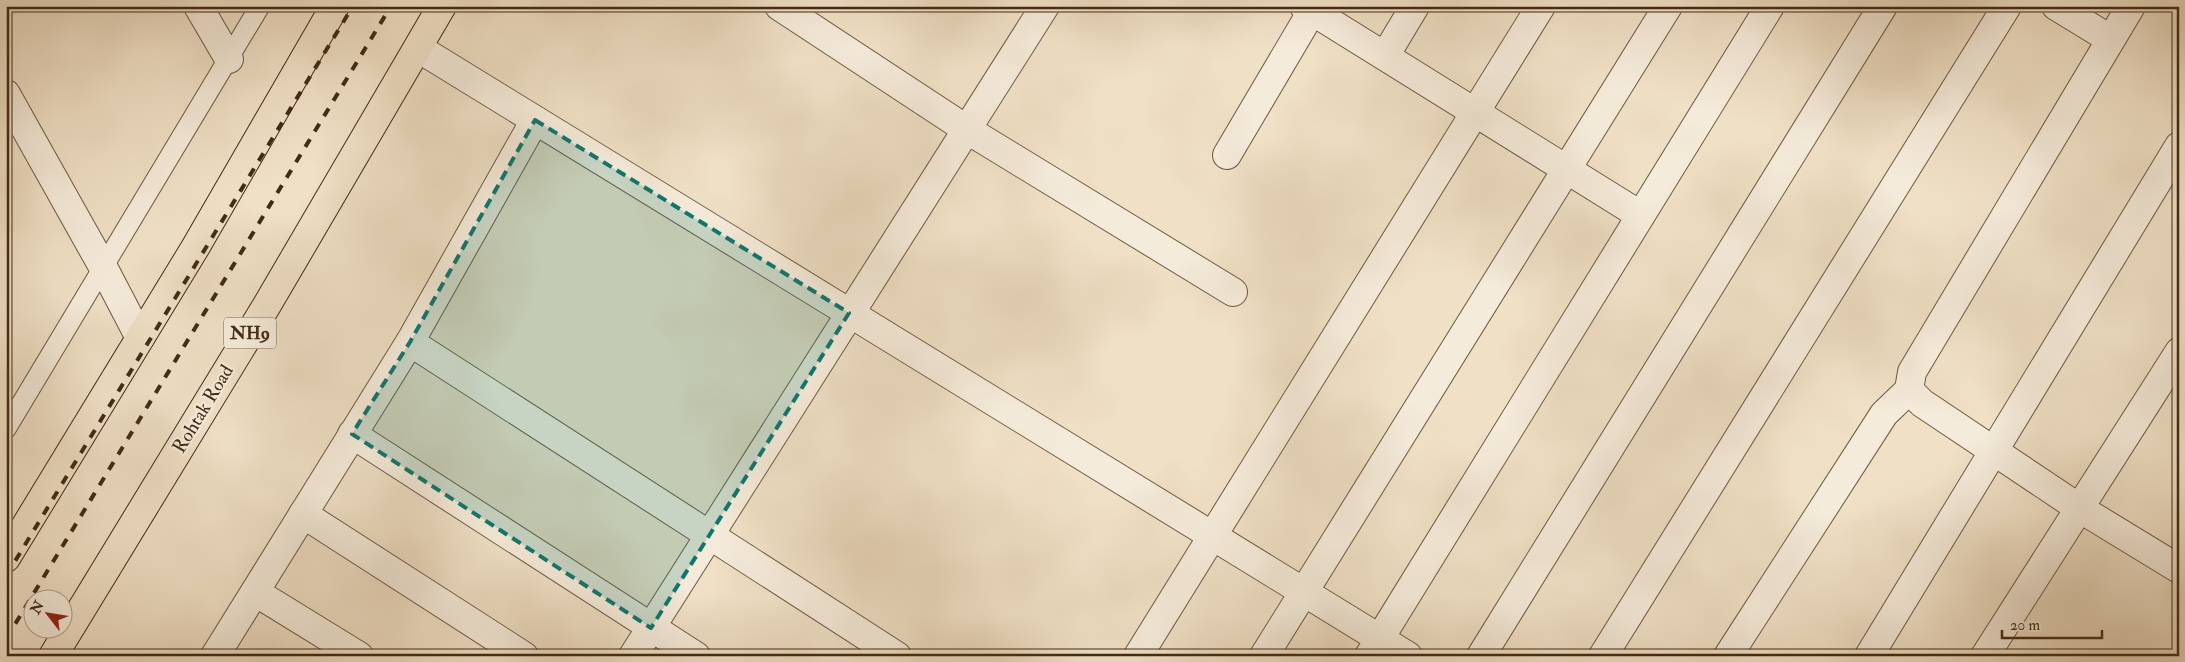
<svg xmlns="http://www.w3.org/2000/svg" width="2185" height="662" font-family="'IM FELL Double Pica',serif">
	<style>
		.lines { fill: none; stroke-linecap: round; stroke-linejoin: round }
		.service-casing { stroke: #6d5841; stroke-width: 21 }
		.minor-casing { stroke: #6d5841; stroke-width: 30 }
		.trunk-casing { stroke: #412b15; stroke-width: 30 }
		.service { stroke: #f5ebda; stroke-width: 19 }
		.minor { stroke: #f5ebda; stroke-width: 28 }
		.trunk { stroke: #f0e0c6; stroke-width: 28 }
		.rail { stroke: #412b15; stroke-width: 4; stroke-dasharray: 9 9; stroke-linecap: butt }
		.marked { fill: #0f766e; fill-opacity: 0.2; stroke: #0f766e; stroke-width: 4; stroke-dasharray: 10 6; stroke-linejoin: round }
		.labels { text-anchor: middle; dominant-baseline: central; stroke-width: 4.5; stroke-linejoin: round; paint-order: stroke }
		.shield { fill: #f5ebda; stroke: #776550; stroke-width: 1 }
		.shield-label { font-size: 18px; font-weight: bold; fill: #412b15 }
		.street-label { font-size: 19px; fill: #412b15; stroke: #f5ebda }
	</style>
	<rect width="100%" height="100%" fill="#f0e0c6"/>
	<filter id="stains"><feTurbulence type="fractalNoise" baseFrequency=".004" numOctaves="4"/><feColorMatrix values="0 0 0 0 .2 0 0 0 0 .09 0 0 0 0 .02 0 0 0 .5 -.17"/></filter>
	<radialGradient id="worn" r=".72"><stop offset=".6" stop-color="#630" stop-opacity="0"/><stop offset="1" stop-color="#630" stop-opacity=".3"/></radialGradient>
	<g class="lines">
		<defs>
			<polyline id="service" points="6,429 260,6"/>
			<g id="minor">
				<polyline points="198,6 229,59"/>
				<polyline points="779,6 966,129 1233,292"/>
				<polyline points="1304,6 1640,215"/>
				<polyline points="2056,6 2110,39"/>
				<polyline points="2131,6 1912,372 1909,390 1922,403 2079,508 2179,569"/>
				<polyline points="418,48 1408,656"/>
				<polyline points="1385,56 1415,6"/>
				<polyline points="6,94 103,267 140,338"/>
				<polyline points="535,120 410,342 897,656"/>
				<polyline points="1227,155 1312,11"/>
				<polyline points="352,434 696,656"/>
				<polyline points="303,514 524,656"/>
				<polyline points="255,592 359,656"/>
				<polyline points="215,656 410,342"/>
				<polyline points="633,656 1045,6"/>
				<polyline points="1138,656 1541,6"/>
				<polyline points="1264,656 1668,6"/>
				<polyline points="1369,656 1770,6"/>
				<polyline points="1481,656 1883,6"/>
				<polyline points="1603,656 2007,6"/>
				<polyline points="1728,656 1884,414 1909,390"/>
				<polyline points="1869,656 2179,146"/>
				<polyline points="1985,656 2179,352"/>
			</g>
			<g id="trunk">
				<polyline points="6,558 195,248 335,6"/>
				<polyline points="53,656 267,305 442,6"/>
			</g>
		</defs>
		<use href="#service" class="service-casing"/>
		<use href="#minor" class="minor-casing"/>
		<use href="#trunk" class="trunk-casing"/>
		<use href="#service" class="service"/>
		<use href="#minor" class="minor"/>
		<use href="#trunk" class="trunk"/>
		<g class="rail">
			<polyline points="6,576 353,6"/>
			<polyline points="6,639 391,6"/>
		</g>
	</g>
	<path class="marked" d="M 535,120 L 849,313 L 651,628 L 352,434 L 410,342 Z"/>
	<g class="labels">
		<rect class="shield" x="224" y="317.5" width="52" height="31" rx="4"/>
		<g class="shield-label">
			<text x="250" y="333">NH9</text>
		</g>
		<g class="street-label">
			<text transform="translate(203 409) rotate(-59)">Rohtak Road</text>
		</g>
	</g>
	<rect width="2185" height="662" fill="none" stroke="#f0e0c6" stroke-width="25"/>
	<rect x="8" y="8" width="2170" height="647" fill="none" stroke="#412b15" stroke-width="2.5"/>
	<rect x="12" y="12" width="2160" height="637" fill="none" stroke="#412b15"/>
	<g transform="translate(48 614) rotate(301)"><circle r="24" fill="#f5ebda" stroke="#ad9e8b"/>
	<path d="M0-4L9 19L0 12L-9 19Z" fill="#8f2418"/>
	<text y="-8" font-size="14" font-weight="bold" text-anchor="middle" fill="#412b15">N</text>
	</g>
	<path d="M2002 630v8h100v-8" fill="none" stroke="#412b15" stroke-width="2.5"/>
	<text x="2010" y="630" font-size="15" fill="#412b15" stroke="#f5ebda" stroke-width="4" paint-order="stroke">20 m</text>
	<rect width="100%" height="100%" filter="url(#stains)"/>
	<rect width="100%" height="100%" fill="url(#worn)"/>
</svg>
